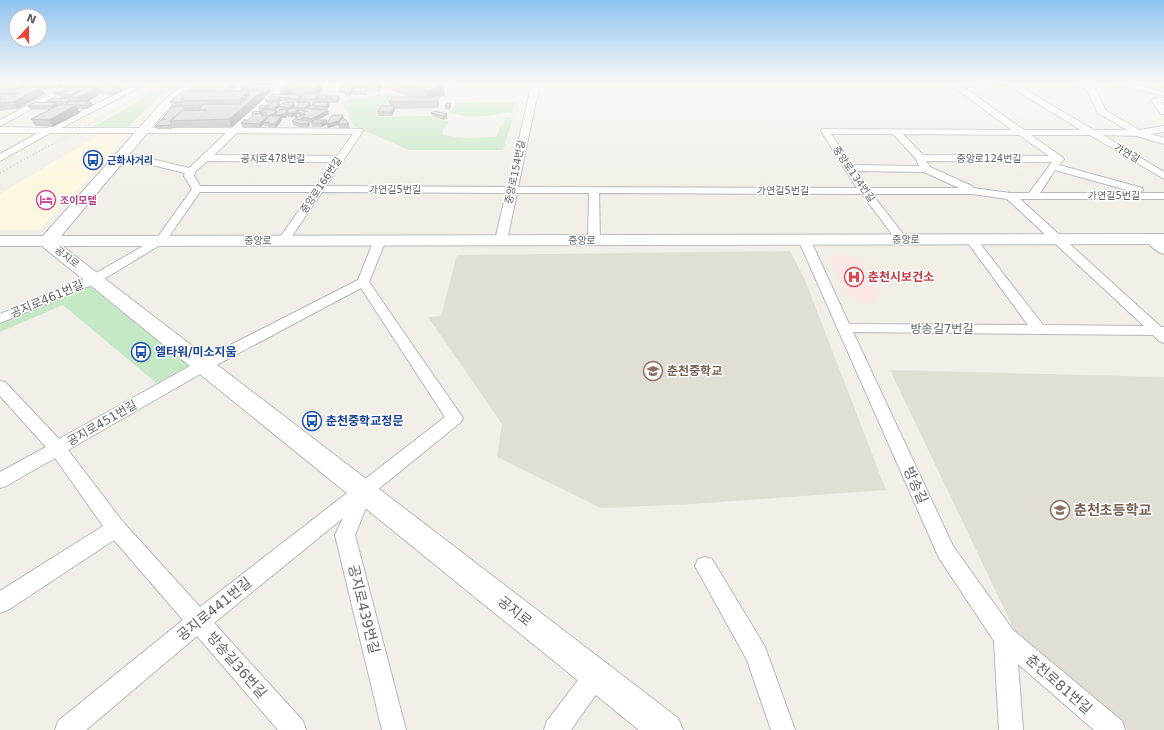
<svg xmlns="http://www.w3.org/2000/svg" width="1164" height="730" font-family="'DejaVu Sans','Noto Sans KR',sans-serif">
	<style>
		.commercial { fill: #fef7e0 }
		.education { fill: #e1ded6 }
		.medical { fill: #fce8e6 }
		.green { fill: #c5e8c5 }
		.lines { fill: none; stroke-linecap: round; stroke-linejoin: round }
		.street-casing { stroke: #b5b8bc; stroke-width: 2 }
		.secondary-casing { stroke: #b6babf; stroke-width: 2 }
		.street { fill: #fff; fill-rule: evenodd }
		.secondary { fill: #fff; fill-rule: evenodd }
		.rail-far1 { stroke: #b6b7b8; stroke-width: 1.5; stroke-dasharray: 0.5 3; stroke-linecap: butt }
		.rail { stroke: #b6b7b8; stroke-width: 2; stroke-dasharray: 0.5 3.5; stroke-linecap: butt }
		.wall { fill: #afaea9; fill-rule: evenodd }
		.shaded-wall { fill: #8f8d8a }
		.building { fill: #cccac5; stroke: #8f8d8a }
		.labels { text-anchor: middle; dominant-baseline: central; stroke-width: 3; stroke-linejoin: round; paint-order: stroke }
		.far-street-label { font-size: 10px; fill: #5f6368; stroke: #fff }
		.far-transit-label { font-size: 10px; font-weight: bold; fill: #164399; stroke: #fff; text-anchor: start }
		.far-hotel-label { font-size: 10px; font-weight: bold; fill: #b23c85; stroke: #fff; text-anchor: start }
		.health-label { font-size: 12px; font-weight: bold; fill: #be3a42; stroke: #fff; text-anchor: start }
		.street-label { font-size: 12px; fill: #5f6368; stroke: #fff }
		.transit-label { font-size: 12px; font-weight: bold; fill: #164399; stroke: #fff; text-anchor: start }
		.education-label { font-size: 12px; font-weight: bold; fill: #785e54; stroke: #fff; text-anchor: start }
		.near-street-label { font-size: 14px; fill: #5f6368; stroke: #fff }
		.near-education-label { font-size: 14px; font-weight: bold; fill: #785e54; stroke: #fff; text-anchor: start }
	</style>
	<rect width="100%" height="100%" fill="#f1efe8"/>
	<polygon class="commercial" points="129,134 40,230 0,230 0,194 99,135"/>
	<g class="education">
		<polygon points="790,251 805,280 886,490 693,504 601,508 497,457 502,424 428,317 441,316 457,255"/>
		<polygon points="890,370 1164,377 1164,730 1128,730 1020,642"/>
	</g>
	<polygon class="medical" points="843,255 853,257 862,261 879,294 878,299 872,302 861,302 851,299 845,293 830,260 834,257"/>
	<g class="green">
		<polygon points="171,82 186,82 159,97 128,127 123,129 96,129 94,127"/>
		<polygon points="394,93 426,103 391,104 388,109 380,109 377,117 429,116 449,122 442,131 443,135 465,138 495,137 498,134 500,126 504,124 505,118 513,117 503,150 409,150 354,126 342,102 354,98"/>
		<path d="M 516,102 L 513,112 C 499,115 462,121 450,111 L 456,103 Z"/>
		<polygon points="91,282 199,365 160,386 63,305 0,332 0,321"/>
	</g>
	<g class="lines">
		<defs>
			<g id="street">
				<polygon points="72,82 81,82 0,126 0,120"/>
				<path d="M 141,82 L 150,82 L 61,128 L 232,128 L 280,84 L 214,84 L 210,82 L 304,82 L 300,84 L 289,84 L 242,128 L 362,129 L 363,131 L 326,186 L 508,187 L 532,82 L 540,82 L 518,187 L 857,188 L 821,131 L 822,129 L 1012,130 L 947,82 L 1012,82 L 1094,130 L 1127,130 L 1098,113 L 1087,90 L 1070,82 L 1080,82 L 1093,86 L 1098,93 L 1105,110 L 1139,130 L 1164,126 L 1164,132 L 1150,134 L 1164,138 L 1164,144 L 1137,136 L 1103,135 L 1164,172 L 1164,179 L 1090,135 L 1031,135 L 1062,157 L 1064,159 L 1059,165 L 1142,188 L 1143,190 L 1139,193 L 1164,193 L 1164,199 L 1020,199 L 1161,327 L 1164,327 L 1164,343 L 1159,341 L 1153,335 L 853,332 L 953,546 L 1013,630 L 1122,721 L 1125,730 L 1094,730 L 1018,664 L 1023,730 L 999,730 L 994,641 L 939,558 L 798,239 L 800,237 L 808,237 L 810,239 L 849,324 L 1028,325 L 965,239 L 967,237 L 975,237 L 1043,325 L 1144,326 L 1007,199 L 973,194 L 872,194 L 907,239 L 905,241 L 897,241 L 862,194 L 599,193 L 600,240 L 598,242 L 590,242 L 588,240 L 589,193 L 517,193 L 507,240 L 505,242 L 497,242 L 495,240 L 506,193 L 322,192 L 288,242 L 280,242 L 278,240 L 312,192 L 200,192 L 165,242 L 99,282 L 0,323 L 0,314 L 91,276 L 157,238 L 192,189 L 184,176 L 185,173 L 120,157 L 118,155 L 120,153 L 123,152 L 189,168 L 226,133 L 50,133 L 0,161 L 0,154 L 38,133 L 0,133 L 0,127 L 47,128 ZM 1006,84 L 1081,130 L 1024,130 L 962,86 ZM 237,133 L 353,134 L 337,156 L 214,155 ZM 831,134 L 893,134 L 916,159 L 919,166 L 852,165 ZM 903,134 L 1019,135 L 1049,156 L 923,155 ZM 207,161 L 333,162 L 316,186 L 200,186 L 194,176 L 195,172 ZM 926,161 L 1052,162 L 1029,193 L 1010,193 L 973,188 L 972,186 L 930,167 ZM 1055,170 L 1134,192 L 1137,193 L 1040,193 ZM 856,171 L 924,172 L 959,188 L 868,188 Z"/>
				<polygon points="406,82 461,82 462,83 458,85 410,84"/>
				<polygon points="1113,82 1125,82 1164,92 1164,96 1114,84"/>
				<polygon points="1164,98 1164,102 1161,103 1164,106 1164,114 1161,114 1152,101 1153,99"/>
				<path d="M 1150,235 L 1154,237 L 1164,244 L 1164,254 C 1157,252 1149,245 1144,239 L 1146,237 Z"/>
				<path d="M 380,236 L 384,238 L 386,240 L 369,282 L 463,418 L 461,422 L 371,495 L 355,535 L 406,730 L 382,730 L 335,535 L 343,518 L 214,623 L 303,721 L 306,730 L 278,730 L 197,636 L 86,730 L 55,730 L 58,721 L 183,620 L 114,540 L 8,610 L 0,613 L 0,591 L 103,526 L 55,458 L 6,486 L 0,488 L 0,472 L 46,447 L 0,396 L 0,381 L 5,382 L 59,439 L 199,361 L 358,280 L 374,240 L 376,238 ZM 361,288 L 445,417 L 200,607 L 123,522 L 68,450 L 209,369 Z"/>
				<polygon points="705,557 712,559 765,647 795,730 771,730 747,660 695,566 698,559"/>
				<polygon points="596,663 604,667 608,675 604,683 571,730 544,730 547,721 588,667"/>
			</g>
			<polygon id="secondary" points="191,82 203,82 180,97 164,113 61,236 1164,234 1164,244 62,246 678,718 683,730 639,730 42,246 0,246 0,236 43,236 156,109 172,93"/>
		</defs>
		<use href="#street" class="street-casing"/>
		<use href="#secondary" class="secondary-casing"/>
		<use href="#street" class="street"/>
		<use href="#secondary" class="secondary"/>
		<polyline class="rail-far1" points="27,158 166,82"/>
		<polyline class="rail" points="0,173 28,157"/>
	</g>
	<g class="wall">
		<polygon points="0,82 70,82 59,89 43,90 45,94 17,109 0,111"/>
		<polygon points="82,82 109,82 101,87 122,91 115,95 99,94 99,95 87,102 91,102 93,105 87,109 78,109 80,113 53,127 35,126 31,119 49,110 30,109 28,106 47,102 47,101 61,98 60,96 55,96 53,93 62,91 61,89 64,88 63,86 80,83"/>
		<path d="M 352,82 L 374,82 L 374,84 L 381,88 L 379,92 L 367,92 L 367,91 L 366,95 L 353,95 L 352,93 L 351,96 L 345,96 L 344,93 L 340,93 L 339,90 L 352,83 ZM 355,85 L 358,85 L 358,87 L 355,87 Z"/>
		<polygon points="390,82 443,82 445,95 438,98 439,104 438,108 394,109 392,116 378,116 378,112 390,106 389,102 411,97 392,91"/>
		<polygon points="256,86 256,88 270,88 271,91 266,96 264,96 265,98 232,127 173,128 172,129 157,129 155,126 162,119 172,107 170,102 188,91 188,90 236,88 234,91 242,91 241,89"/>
		<path d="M 280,89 L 323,89 L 319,94 L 319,95 L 328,95 L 328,96 L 339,96 L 340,100 L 337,103 L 329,103 L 330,105 L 326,110 L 328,110 L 329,114 L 317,120 L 327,120 L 328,123 L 343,115 L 344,118 L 349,124 L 350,128 L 339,128 L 338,125 L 328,128 L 327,124 L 322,127 L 312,127 L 311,123 L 309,122 L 310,125 L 308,127 L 302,128 L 293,125 L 292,121 L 295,119 L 295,117 L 296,116 L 288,117 L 288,115 L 286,118 L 282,118 L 282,120 L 276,128 L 269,128 L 268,126 L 265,126 L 264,124 L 260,128 L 242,127 L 241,123 L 248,120 L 252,116 L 252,113 L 259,112 L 258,108 L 267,105 L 268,106 L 271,103 L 267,103 L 265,100 L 281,94 ZM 281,101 L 293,102 L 280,105 L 279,102 ZM 300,101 L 301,102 L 314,102 L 312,105 L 313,109 L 309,108 L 311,106 L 310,102 L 293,108 L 295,106 L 294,102 L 298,103 ZM 279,107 L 280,110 L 277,112 L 277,111 L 276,111 ZM 299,111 L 303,111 L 303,112 L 298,113 Z"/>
		<polygon points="445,106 451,107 449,110 445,109"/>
		<polygon points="431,113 447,114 447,118 443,120 432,116"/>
	</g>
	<g class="shaded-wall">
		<polygon points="0,82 26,82 30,88 19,93 16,88 0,88"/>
		<polygon points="61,82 70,82 63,86"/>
		<polygon points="62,82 63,86 59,89 58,85"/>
		<polygon points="95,82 106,82 107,84 96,90 99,95 82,105 78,97 73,97 71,95"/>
		<polygon points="234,82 236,88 229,95 226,95 224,90"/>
		<polygon points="321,82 323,89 319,94 320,98 316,99 316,102 315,99 317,96 315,89"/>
		<polygon points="374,82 375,86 366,89 367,91 366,95 365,86"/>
		<polygon points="441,82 443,82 445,95 438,98 439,104 438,108 437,101 428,101 427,91 437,83"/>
		<polygon points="354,83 355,87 353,92 352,92 351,96 350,93"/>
		<polygon points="380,84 381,88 379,92 378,89"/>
		<polygon points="41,87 45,94 17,109 13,102"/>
		<polygon points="120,87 122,91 115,95 113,91"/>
		<polygon points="293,87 291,89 293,95 282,96 280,89"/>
		<polygon points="270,88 271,91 266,96 265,93"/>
		<polygon points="248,91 262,91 265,98 232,127 229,119 242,109 239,100"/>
		<polygon points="301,95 302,98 300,99 300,101 298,103 297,99"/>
		<polygon points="339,96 340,100 337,103 336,99"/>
		<polygon points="279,97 281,101 278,103 277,100"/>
		<polygon points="91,102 93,105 87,109 85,105"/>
		<polygon points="279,102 281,106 279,106 279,107 275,112 274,108"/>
		<polygon points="294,102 295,106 290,111 289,108"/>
		<polygon points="310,102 311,106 306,111 305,108"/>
		<polygon points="329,102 330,105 326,111 325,107"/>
		<polygon points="57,103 59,106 53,110 51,106"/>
		<polygon points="451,103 451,107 449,110 449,106"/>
		<polygon points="76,105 80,113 53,127 49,120"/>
		<polygon points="394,106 395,110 392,116 391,112"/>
		<polygon points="297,108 299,111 298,113 297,113 298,116 288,117 288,115 286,118 282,118 282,120 276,128 275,124 270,119 269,116 277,111 278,115 287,109 288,113"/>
		<polygon points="328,110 329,114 312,123 311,119"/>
		<polygon points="301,114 304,121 300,123 299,117"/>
		<polygon points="447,114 447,118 443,120 443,116"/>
		<polygon points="343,115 344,119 338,124 338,125 328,128 327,124"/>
		<polygon points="268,116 269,120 264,122 264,124 260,128 259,124"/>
		<polygon points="327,120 328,124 322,127 321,123"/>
		<polygon points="309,121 310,125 308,127 307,124"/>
	</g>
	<g class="building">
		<polygon points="5,82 25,82 16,88 0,88 0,85"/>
		<polygon points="62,82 58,85 36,86 40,83"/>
		<polygon points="82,82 95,82 71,95 59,94 73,87 63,86 70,83 80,83"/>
		<polygon points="198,82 234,82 224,90 188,90"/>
		<polygon points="321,82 315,89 291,89 293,87 280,89 285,84"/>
		<polygon points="357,82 374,82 365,86 358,84 361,82"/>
		<polygon points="393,82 441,82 437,83 443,85 427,91"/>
		<polygon points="354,83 350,93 344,93 346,90 339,90 344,84"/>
		<polygon points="380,84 378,89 366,89 369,85"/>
		<polygon points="244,86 256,86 254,88 241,89"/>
		<polygon points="41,87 13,102 0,103 0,95 1,95 16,94 18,93 12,93 19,88"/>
		<polygon points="95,87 120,87 113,91 97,91 96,88 93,88"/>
		<polygon points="354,87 366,87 365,91 352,92"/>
		<polygon points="86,88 96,88 78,97 69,97"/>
		<polygon points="257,88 270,88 265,93 263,93 262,91 249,91 249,90 255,90"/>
		<polygon points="57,91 66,91 62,93 53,93"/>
		<polygon points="182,91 262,91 229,119 170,121 183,110 207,110 199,109 204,104 240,104 249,95 248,91 188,92 181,99 182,102 170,102"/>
		<polygon points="248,91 239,100 182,101 184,99 181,99 188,92"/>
		<polygon points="9,93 12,93 12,94 7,94"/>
		<polygon points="271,94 301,95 297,99 279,97 277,100 265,100"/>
		<polygon points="304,94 319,94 315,99 300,99"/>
		<polygon points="319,95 328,95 324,99 316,99"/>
		<polygon points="328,96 339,96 336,99 325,99"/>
		<polygon points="393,97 438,97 437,101 389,102"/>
		<polygon points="53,98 69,99 70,100 66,102 47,101"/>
		<polygon points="70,101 91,102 85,105 64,105"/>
		<polygon points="35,102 57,103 51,106 28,106"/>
		<polygon points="273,102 279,102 274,108 266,108"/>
		<polygon points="294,102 289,108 279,106 282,103"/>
		<polygon points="300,102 310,102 305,108 297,108 296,112 287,113 288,109 296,108"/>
		<polygon points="314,102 329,102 325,107 312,105"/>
		<polygon points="447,103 451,103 449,106 445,106"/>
		<polygon points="59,105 76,105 49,120 31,119"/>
		<polygon points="261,105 267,105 264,108 258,108"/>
		<polygon points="183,106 184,108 184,109 200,108 199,109 200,110 183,110 170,121 172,124 171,125 155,126 161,120 166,119 162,119 172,107"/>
		<polygon points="381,106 394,106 391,112 378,112"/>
		<polygon points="306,108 328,110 311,119 303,117 299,120 295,119 298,117 295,117 298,114 301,114 299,117 305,114 297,113 308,111 303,111"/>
		<polygon points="265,109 277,111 269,116 265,115 268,113 259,112"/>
		<polygon points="287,109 285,114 275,115 279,110"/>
		<polygon points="254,111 261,112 260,114 252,113"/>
		<polygon points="435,111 447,114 443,116 431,113"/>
		<polygon points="254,114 263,114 261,116 268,116 259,124 241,123 244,120 248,120"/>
		<polygon points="332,115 343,115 339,121 327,124"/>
		<polygon points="269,116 281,116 275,124 268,124 269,122 264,122"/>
		<polygon points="342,118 345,119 349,124 338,124"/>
		<polygon points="295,119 309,121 307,124 301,124 292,121"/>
		<polygon points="313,120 327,120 321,123 311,123"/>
	</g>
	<linearGradient id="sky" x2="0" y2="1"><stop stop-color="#8fc3f1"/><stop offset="0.45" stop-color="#f9f8f5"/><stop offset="1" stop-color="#f9f8f5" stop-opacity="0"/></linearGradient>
	<rect width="1164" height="184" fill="url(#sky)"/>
	<defs>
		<symbol id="bus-ring" viewBox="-11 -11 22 22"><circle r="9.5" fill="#fff" stroke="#1a4fb4" stroke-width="1.5"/><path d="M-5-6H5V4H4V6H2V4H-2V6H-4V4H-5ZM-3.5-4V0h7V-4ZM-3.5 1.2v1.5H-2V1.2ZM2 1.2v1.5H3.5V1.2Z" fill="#1a4fb4"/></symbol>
		<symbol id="hotel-ring" viewBox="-11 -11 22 22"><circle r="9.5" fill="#fff" stroke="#d1479c" stroke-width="1.5"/><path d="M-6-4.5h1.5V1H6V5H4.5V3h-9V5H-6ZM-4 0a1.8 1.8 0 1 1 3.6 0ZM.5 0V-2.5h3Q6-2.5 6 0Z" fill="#d1479c"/></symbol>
		<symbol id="hospital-ring" viewBox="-11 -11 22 22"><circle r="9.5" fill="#fff" stroke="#e0444e" stroke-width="1.5"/><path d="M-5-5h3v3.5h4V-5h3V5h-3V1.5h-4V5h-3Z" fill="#e0444e"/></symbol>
		<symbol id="school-ring" viewBox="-11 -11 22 22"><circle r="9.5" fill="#fff" stroke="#8d6e63" stroke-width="1.5"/><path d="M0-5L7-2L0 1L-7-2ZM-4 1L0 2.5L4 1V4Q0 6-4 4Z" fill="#8d6e63"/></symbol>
	</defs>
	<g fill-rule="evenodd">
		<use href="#bus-ring" x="82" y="149" width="22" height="22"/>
		<use href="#hotel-ring" x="35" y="189" width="22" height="22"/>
		<use href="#hospital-ring" x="843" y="266" width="22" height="22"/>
		<use href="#bus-ring" x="130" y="341" width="22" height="22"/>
		<use href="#school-ring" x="642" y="360" width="22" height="22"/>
		<use href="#bus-ring" x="301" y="410" width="22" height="22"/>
		<use href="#school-ring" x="1049" y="499" width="22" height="22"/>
	</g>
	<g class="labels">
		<g class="far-street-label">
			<text transform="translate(1127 153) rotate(31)">가연길</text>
			<text x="273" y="158">공지로478번길</text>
			<text x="989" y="158">중앙로124번길</text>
			<text transform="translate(515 172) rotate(-78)">중앙로154번길</text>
			<text transform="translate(854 174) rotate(55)">중앙로134번길</text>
			<text transform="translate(321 185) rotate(-56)">중앙로166번길</text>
			<text x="395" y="189">가연길5번길</text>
			<text x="783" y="190">가연길5번길</text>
			<text x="1114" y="195">가연길5번길</text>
			<text x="906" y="239">중앙로</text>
			<text x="258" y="240">중앙로</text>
			<text x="582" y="240">중앙로</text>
			<text transform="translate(67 257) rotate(38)">공지로</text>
		</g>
		<g class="far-transit-label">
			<text x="107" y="160">근화사거리</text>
		</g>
		<g class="far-hotel-label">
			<text x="60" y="200">조이모텔</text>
		</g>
		<g class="health-label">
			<text x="868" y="277">춘천시보건소</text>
		</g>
		<g class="street-label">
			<text transform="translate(47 299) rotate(-23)">공지로461번길</text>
			<text x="942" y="329">방송길7번길</text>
			<text transform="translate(102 423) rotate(-30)">공지로451번길</text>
		</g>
		<g class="transit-label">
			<text x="155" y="352">엘타워/미소지움</text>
			<text x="326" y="421">춘천중학교정문</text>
		</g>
		<g class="education-label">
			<text x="667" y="371">춘천중학교</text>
		</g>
		<g class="near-street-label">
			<text transform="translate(916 485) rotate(66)">방송길</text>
			<text transform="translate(214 609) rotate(-39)">공지로441번길</text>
			<text transform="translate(364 609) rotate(76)">공지로439번길</text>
			<text transform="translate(515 611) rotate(38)">공지로</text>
			<text transform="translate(237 665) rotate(49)">방송길36번길</text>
			<text transform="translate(1059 684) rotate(41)">춘천로81번길</text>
		</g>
		<g class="near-education-label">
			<text x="1074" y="510">춘천초등학교</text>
		</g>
	</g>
	<g transform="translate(28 28) rotate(21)"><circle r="19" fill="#ffffff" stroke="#bfc1c3"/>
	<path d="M0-3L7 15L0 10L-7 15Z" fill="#ea4335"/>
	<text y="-6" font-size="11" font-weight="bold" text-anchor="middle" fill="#5f6368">N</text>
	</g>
</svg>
